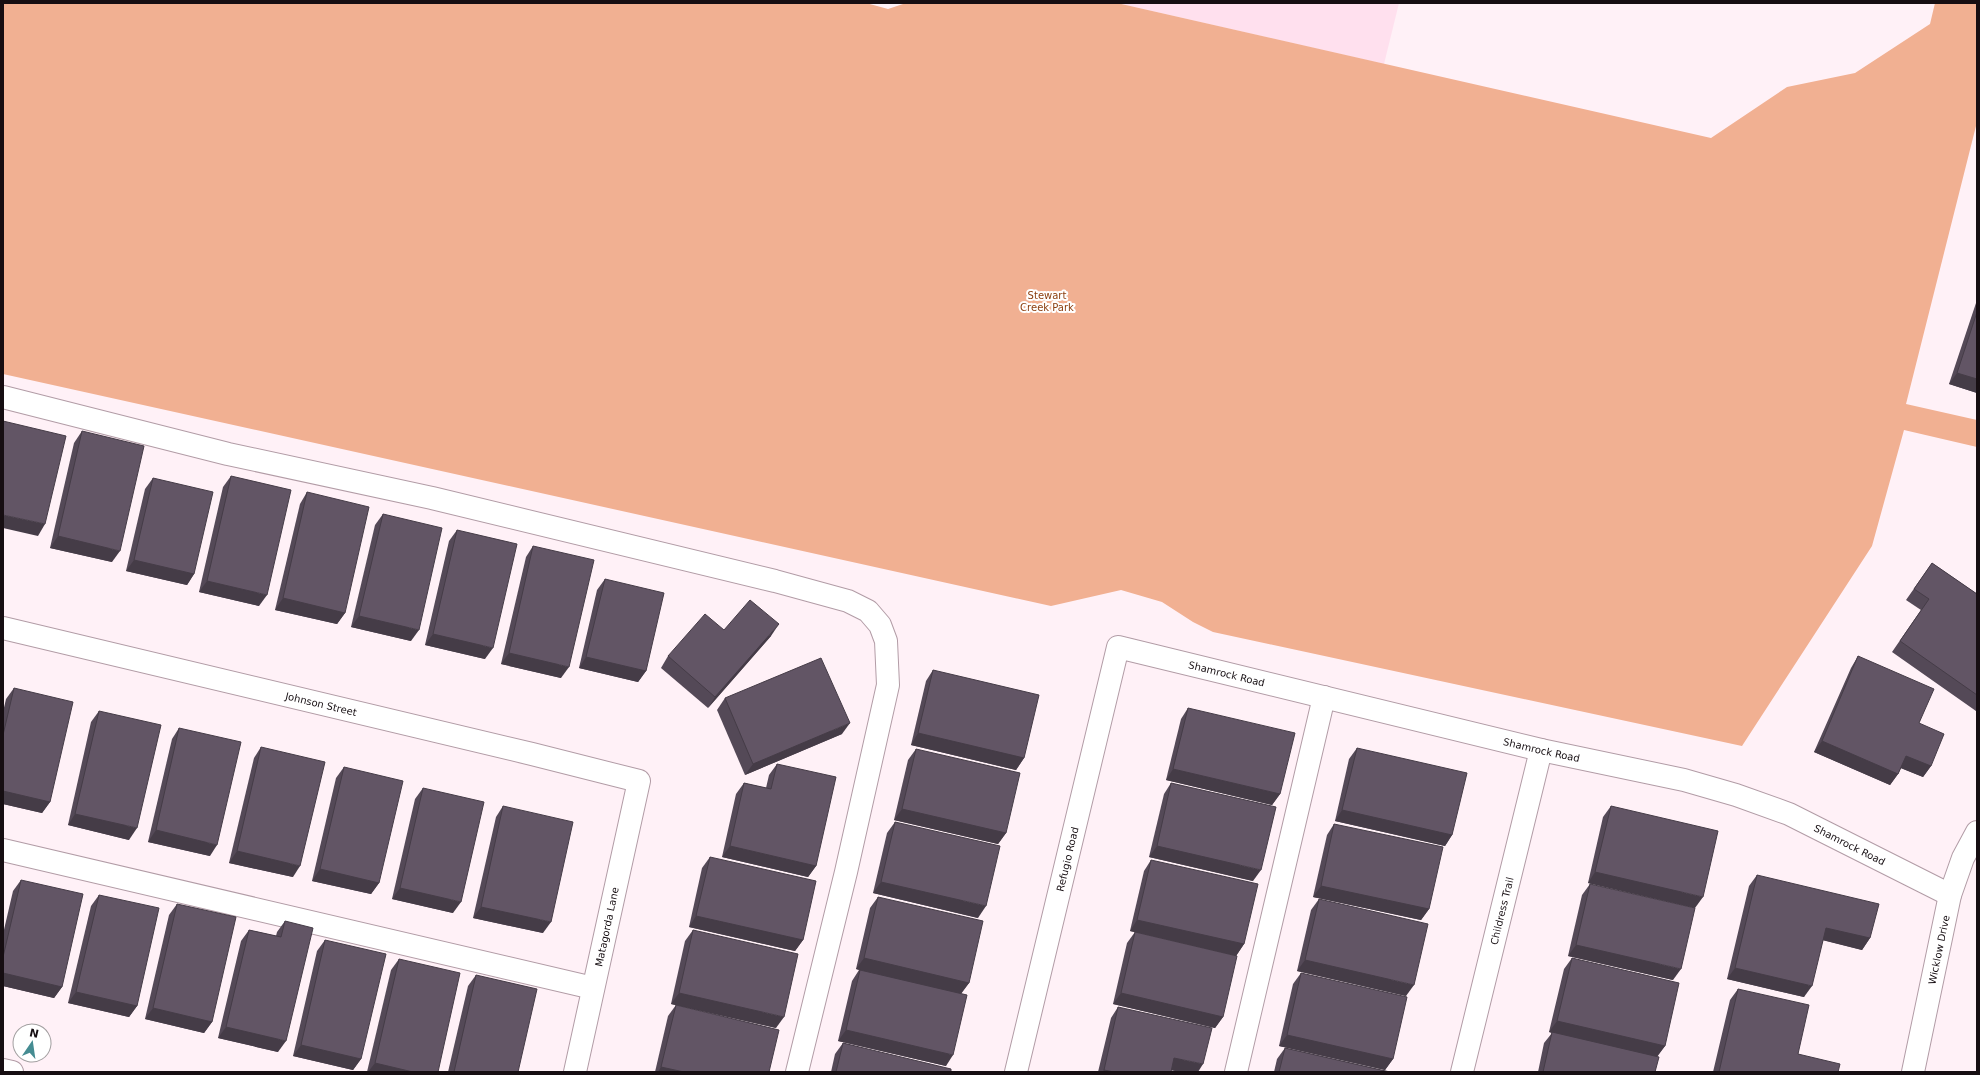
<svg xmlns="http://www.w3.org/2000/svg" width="1980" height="1075" font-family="'DejaVu Sans',sans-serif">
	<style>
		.built { fill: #ffe0ee }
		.green { fill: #f1b092 }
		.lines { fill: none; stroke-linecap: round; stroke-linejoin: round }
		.minor-casing { stroke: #b29ca6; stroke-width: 24 }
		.minor { stroke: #fff; stroke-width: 22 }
		.wall { fill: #544957 }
		.shaded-wall { fill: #453c47 }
		.building { fill: #625565; stroke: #453c47 }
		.labels { text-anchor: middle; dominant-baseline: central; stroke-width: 4; stroke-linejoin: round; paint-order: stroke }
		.park-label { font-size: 10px; fill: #8b3e0f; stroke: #fff }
		.street-label { font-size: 10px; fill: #160e12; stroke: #fff }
	</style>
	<rect width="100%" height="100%" fill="#fff1f7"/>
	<polygon class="built" points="1117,3 1399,3 1384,64"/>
	<polygon class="green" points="3,3 866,3 888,9 906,3 1117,3 1711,138 1787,87 1855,73 1930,24 1935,3 1977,3 1977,122 1906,404 1977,420 1977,447 1904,430 1872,546 1742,746 1213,632 1193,622 1162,602 1121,590 1051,606 3,374"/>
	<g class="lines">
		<defs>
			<g id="minor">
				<polyline points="3,397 228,454 432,498 775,581 848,601 868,611 880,625 886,641 888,685 846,872 797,1072"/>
				<path id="s1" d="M 3,628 L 532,754 L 639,781 L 575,1072"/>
				<polyline points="3,850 593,988"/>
				<polyline points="3,1070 12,1072"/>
				<path id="s2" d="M 1016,1072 L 1118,647 L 1541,750 L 1684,780 L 1736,795 L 1789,814 L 1950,895"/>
				<polyline points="1236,1072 1324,697"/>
				<path id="s3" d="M 1462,1072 L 1541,750"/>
				<path id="s4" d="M 1913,1072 L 1950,895 L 1963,858 L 1977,832"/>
			</g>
		</defs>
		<use href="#minor" class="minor-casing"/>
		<use href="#minor" class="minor"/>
	</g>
	<g class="wall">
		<polygon points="1977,300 1977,393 1949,384"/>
		<polygon points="82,431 112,562 50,548 74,443"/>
		<polygon points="231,476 259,606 199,592 223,487"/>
		<polygon points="153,478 194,574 187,585 126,571 145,489"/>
		<polygon points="307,492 345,613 337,624 275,610 300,504"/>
		<polygon points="383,514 411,641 351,627 375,525"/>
		<polygon points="457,530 485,659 425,645 449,541"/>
		<polygon points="533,546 561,678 501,664 526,557"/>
		<polygon points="1932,563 1977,594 1977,709 1976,711 1892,652 1921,610 1906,600"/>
		<polygon points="605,579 646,671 638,682 579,668 597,590"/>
		<polygon points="724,630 771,636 708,708 661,668 668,656"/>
		<polygon points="1858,656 1919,723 1931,766 1923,777 1901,768 1898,774 1890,785 1814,752 1851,668"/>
		<polygon points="933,670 1024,758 1016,770 911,745 926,681"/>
		<polygon points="14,688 50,802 42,813 3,804 3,712 6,699"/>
		<polygon points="725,698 842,734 745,775 717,710"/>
		<polygon points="1188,708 1280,794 1272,805 1166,780 1181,719"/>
		<polygon points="99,711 129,840 68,825 91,722"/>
		<polygon points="179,728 210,856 148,842 172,739"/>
		<polygon points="261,747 293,877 229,863 254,758"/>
		<polygon points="1357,748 1452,835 1445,846 1335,821 1349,759"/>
		<polygon points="916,749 1006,833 998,844 894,820 908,760"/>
		<polygon points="777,764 816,866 808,877 722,857 736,794 744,783 766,788 769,775"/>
		<polygon points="344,767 379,883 371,894 312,881 336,778"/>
		<polygon points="1171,783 1253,881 1149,857 1164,794"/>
		<polygon points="423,788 453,913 392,899 415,799"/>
		<polygon points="503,806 543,933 473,918 496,817"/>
		<polygon points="1611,806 1695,908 1588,883 1603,817"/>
		<polygon points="895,822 978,918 873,893 887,833"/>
		<polygon points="1334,824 1429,909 1421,920 1313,897 1327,835"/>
		<polygon points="710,857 803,940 795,951 689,927 702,868"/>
		<polygon points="1151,860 1244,944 1236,956 1130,931 1144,871"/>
		<polygon points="1757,875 1870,938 1862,950 1823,940 1804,997 1727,979 1749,886"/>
		<polygon points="21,880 62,987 54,998 3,986 3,934 13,891"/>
		<polygon points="1590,884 1673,980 1568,956 1582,895"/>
		<polygon points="99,895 137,1006 129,1017 68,1003 91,906"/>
		<polygon points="878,897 969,983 961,993 946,1066 838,1041 852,981 859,970 856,969 870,908"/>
		<polygon points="1319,899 1406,996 1297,971 1311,910"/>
		<polygon points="177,904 212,1022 204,1033 145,1019 169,915"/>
		<polygon points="285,921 278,1052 218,1038 241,941 249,930 276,936 277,932"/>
		<polygon points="693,930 776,1028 671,1004 685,941"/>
		<polygon points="1135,932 1223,1017 1215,1028 1113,1004 1127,943"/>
		<polygon points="325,940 361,1059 353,1070 293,1056 317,951"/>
		<polygon points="1572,958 1665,1046 1657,1056 1655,1072 1538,1072 1544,1043 1552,1033 1549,1032 1564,969"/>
		<polygon points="399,959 438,1072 367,1072 391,970"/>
		<polygon points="1301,973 1393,1059 1385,1070 1279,1046 1293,984"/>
		<polygon points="476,975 518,1072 448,1072 468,986"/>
		<polygon points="1738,989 1798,1054 1838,1072 1713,1072 1730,1000"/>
		<polygon points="676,1005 769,1072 655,1072 668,1016"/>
		<polygon points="1118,1007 1198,1072 1180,1072 1171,1070 1171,1072 1098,1072 1111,1018"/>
		<polygon points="843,1043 951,1072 831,1072 835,1054"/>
		<polygon points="1285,1048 1390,1072 1274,1072 1277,1059"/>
	</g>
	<g class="shaded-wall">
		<polygon points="1957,373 1977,379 1977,393 1949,384"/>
		<polygon points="3,515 45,524 38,536 3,528"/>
		<polygon points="58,536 120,551 112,562 50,548"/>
		<polygon points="134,560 194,574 187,585 126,571"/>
		<polygon points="207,581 267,595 259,606 199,592"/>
		<polygon points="283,598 345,613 337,624 275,610"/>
		<polygon points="359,616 419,630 411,641 351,627"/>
		<polygon points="779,624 771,636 708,708 715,697"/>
		<polygon points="433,634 493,648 485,659 425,645"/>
		<polygon points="509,653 569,667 561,678 501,664"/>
		<polygon points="586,657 646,671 638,682 579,668"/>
		<polygon points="850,723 842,734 745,775 753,764"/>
		<polygon points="918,733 1024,758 1016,770 911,745"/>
		<polygon points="1822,741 1898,774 1890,785 1814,752"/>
		<polygon points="1906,756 1931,766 1923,777 1898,767"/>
		<polygon points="1173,769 1280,794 1272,805 1166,780"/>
		<polygon points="3,791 50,802 42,813 3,804"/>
		<polygon points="902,809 1006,833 998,844 894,820"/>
		<polygon points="1342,810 1452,835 1445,846 1335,821"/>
		<polygon points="75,814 137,828 129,840 68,825"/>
		<polygon points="156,830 217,845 210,856 148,842"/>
		<polygon points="730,846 816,866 808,877 722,857"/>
		<polygon points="1157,846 1261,870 1253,881 1149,857"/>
		<polygon points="237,851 300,866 293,877 229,863"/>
		<polygon points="320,869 379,883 371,894 312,881"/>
		<polygon points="1595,872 1703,897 1695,908 1588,883"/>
		<polygon points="881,882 986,906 978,918 873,893"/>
		<polygon points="1321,886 1429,909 1421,920 1313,897"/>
		<polygon points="400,888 461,902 453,913 392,899"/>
		<polygon points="481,907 551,922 543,933 473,918"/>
		<polygon points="696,916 803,940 795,951 689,927"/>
		<polygon points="1137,920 1244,944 1236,956 1130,931"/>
		<polygon points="1826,928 1870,938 1862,950 1818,939"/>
		<polygon points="1576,945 1681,969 1673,980 1568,956"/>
		<polygon points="864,958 969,983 961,994 856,969"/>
		<polygon points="1305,960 1414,985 1406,996 1297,971"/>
		<polygon points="1735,968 1812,986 1804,997 1727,979"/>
		<polygon points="3,973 62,987 54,998 3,986"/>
		<polygon points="76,992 137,1006 129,1017 68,1003"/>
		<polygon points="679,993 784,1017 776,1028 671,1004"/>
		<polygon points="1121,993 1223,1017 1215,1028 1113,1004"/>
		<polygon points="153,1008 212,1022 204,1033 145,1019"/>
		<polygon points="1557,1021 1665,1046 1657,1057 1549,1032"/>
		<polygon points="226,1027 286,1041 278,1052 218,1038"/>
		<polygon points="846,1030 953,1055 946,1066 838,1041"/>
		<polygon points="1287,1035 1393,1059 1385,1070 1279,1046"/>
		<polygon points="301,1045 361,1059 353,1070 293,1056"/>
		<polygon points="1174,1058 1203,1064 1198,1072 1180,1072 1166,1069"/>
		<polygon points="375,1063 413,1072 368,1072"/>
		<polygon points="661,1067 684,1072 658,1072"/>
		<polygon points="1104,1070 1114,1072 1102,1072"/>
	</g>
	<g class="building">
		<polygon points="1977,312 1977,379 1957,373"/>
		<polygon points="3,421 66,436 45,524 3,515"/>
		<polygon points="82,431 144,446 120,551 58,536"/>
		<polygon points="231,476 291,490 267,595 207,581"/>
		<polygon points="153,478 213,492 194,574 134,560"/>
		<polygon points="307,492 369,507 345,613 283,598"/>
		<polygon points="383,514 442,528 419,630 359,616"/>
		<polygon points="457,530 517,544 493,648 433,634"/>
		<polygon points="533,546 594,560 569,667 509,653"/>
		<polygon points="1932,563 1977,594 1977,695 1900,641 1929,599 1914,589"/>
		<polygon points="605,579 664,593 646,671 586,657"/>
		<polygon points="750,600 779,624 715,697 668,656 705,614 724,630"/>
		<polygon points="1858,656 1934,689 1919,723 1944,734 1931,766 1906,756 1898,774 1822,741"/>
		<polygon points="821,658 850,723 753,764 725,698"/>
		<polygon points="933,670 1039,695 1024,758 918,733"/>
		<polygon points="14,688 73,702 50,802 3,791 3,735"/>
		<polygon points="1188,708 1295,733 1280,794 1173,769"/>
		<polygon points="99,711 161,725 137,828 75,814"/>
		<polygon points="179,728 241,742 217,845 156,830"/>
		<polygon points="261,747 325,762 300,866 237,851"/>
		<polygon points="1357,748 1467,773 1452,835 1342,810"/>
		<polygon points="916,749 1020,773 1006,833 902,809"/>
		<polygon points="777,764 836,777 816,866 730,846 744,783 771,789"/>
		<polygon points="344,767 403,781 379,883 320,869"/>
		<polygon points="1171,783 1276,807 1261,870 1157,846"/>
		<polygon points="423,788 484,802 461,902 400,888"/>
		<polygon points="503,806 573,822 551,922 481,907"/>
		<polygon points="1611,806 1718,831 1703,897 1595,872"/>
		<polygon points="895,822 1000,846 986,906 881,882"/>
		<polygon points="1334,824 1443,847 1429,909 1321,886"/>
		<polygon points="710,857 816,881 803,940 696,916"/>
		<polygon points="1151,860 1258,884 1244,944 1137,920"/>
		<polygon points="1757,875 1879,904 1870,938 1826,928 1812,986 1735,968"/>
		<polygon points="21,880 83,894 62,987 3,973 3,957"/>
		<polygon points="1590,884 1695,908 1681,969 1576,945"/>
		<polygon points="99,895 159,908 137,1006 76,992"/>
		<polygon points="878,897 983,921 969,983 864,958"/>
		<polygon points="1319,899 1428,924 1414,985 1305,960"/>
		<polygon points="177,904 236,917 212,1022 153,1008"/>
		<polygon points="285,921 313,928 286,1041 226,1027 249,930 281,937"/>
		<polygon points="693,930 798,954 784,1017 679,993"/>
		<polygon points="1135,932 1237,956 1223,1017 1121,993"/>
		<polygon points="325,940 386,954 361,1059 301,1045"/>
		<polygon points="1572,958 1679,983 1665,1046 1557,1021"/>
		<polygon points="399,959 460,973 438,1072 413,1072 375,1063"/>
		<polygon points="860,970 967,995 953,1055 846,1030"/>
		<polygon points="1301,973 1407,997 1393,1059 1287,1035"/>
		<polygon points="476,975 537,989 518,1072 454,1072"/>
		<polygon points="1738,989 1809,1005 1798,1054 1840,1064 1838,1072 1719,1072"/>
		<polygon points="676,1005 779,1030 769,1072 684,1072 661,1067"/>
		<polygon points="1118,1007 1212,1028 1203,1064 1174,1058 1171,1072 1114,1072 1104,1070"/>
		<polygon points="1552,1032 1659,1057 1655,1072 1543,1072"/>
		<polygon points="843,1043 951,1069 951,1072 836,1072"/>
		<polygon points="1285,1048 1390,1072 1279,1072"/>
	</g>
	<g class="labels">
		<g class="park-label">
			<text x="1047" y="295">Stewart<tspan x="1047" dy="12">Creek Park</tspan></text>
		</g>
		<g class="street-label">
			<text stroke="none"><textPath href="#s2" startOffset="549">Shamrock Road</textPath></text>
			<text stroke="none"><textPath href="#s1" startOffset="327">Johnson Street</textPath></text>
			<text stroke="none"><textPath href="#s2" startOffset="873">Shamrock Road</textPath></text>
			<text stroke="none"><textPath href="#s2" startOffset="1197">Shamrock Road</textPath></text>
			<text stroke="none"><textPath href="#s2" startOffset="219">Refugio Road</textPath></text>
			<text stroke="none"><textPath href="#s3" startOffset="166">Childress Trail</textPath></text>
			<text transform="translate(607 927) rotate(-78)">Matagorda Lane</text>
			<text stroke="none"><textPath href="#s4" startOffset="125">Wicklow Drive</textPath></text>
		</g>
	</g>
	<rect width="1980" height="1075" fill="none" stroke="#160e12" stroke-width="8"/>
	<g transform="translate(32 1043) rotate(13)"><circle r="19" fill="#ffffff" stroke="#a29fa0"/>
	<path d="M0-3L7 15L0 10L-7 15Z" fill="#458c92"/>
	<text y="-6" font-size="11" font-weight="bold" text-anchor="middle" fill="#160e12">N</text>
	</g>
</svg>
